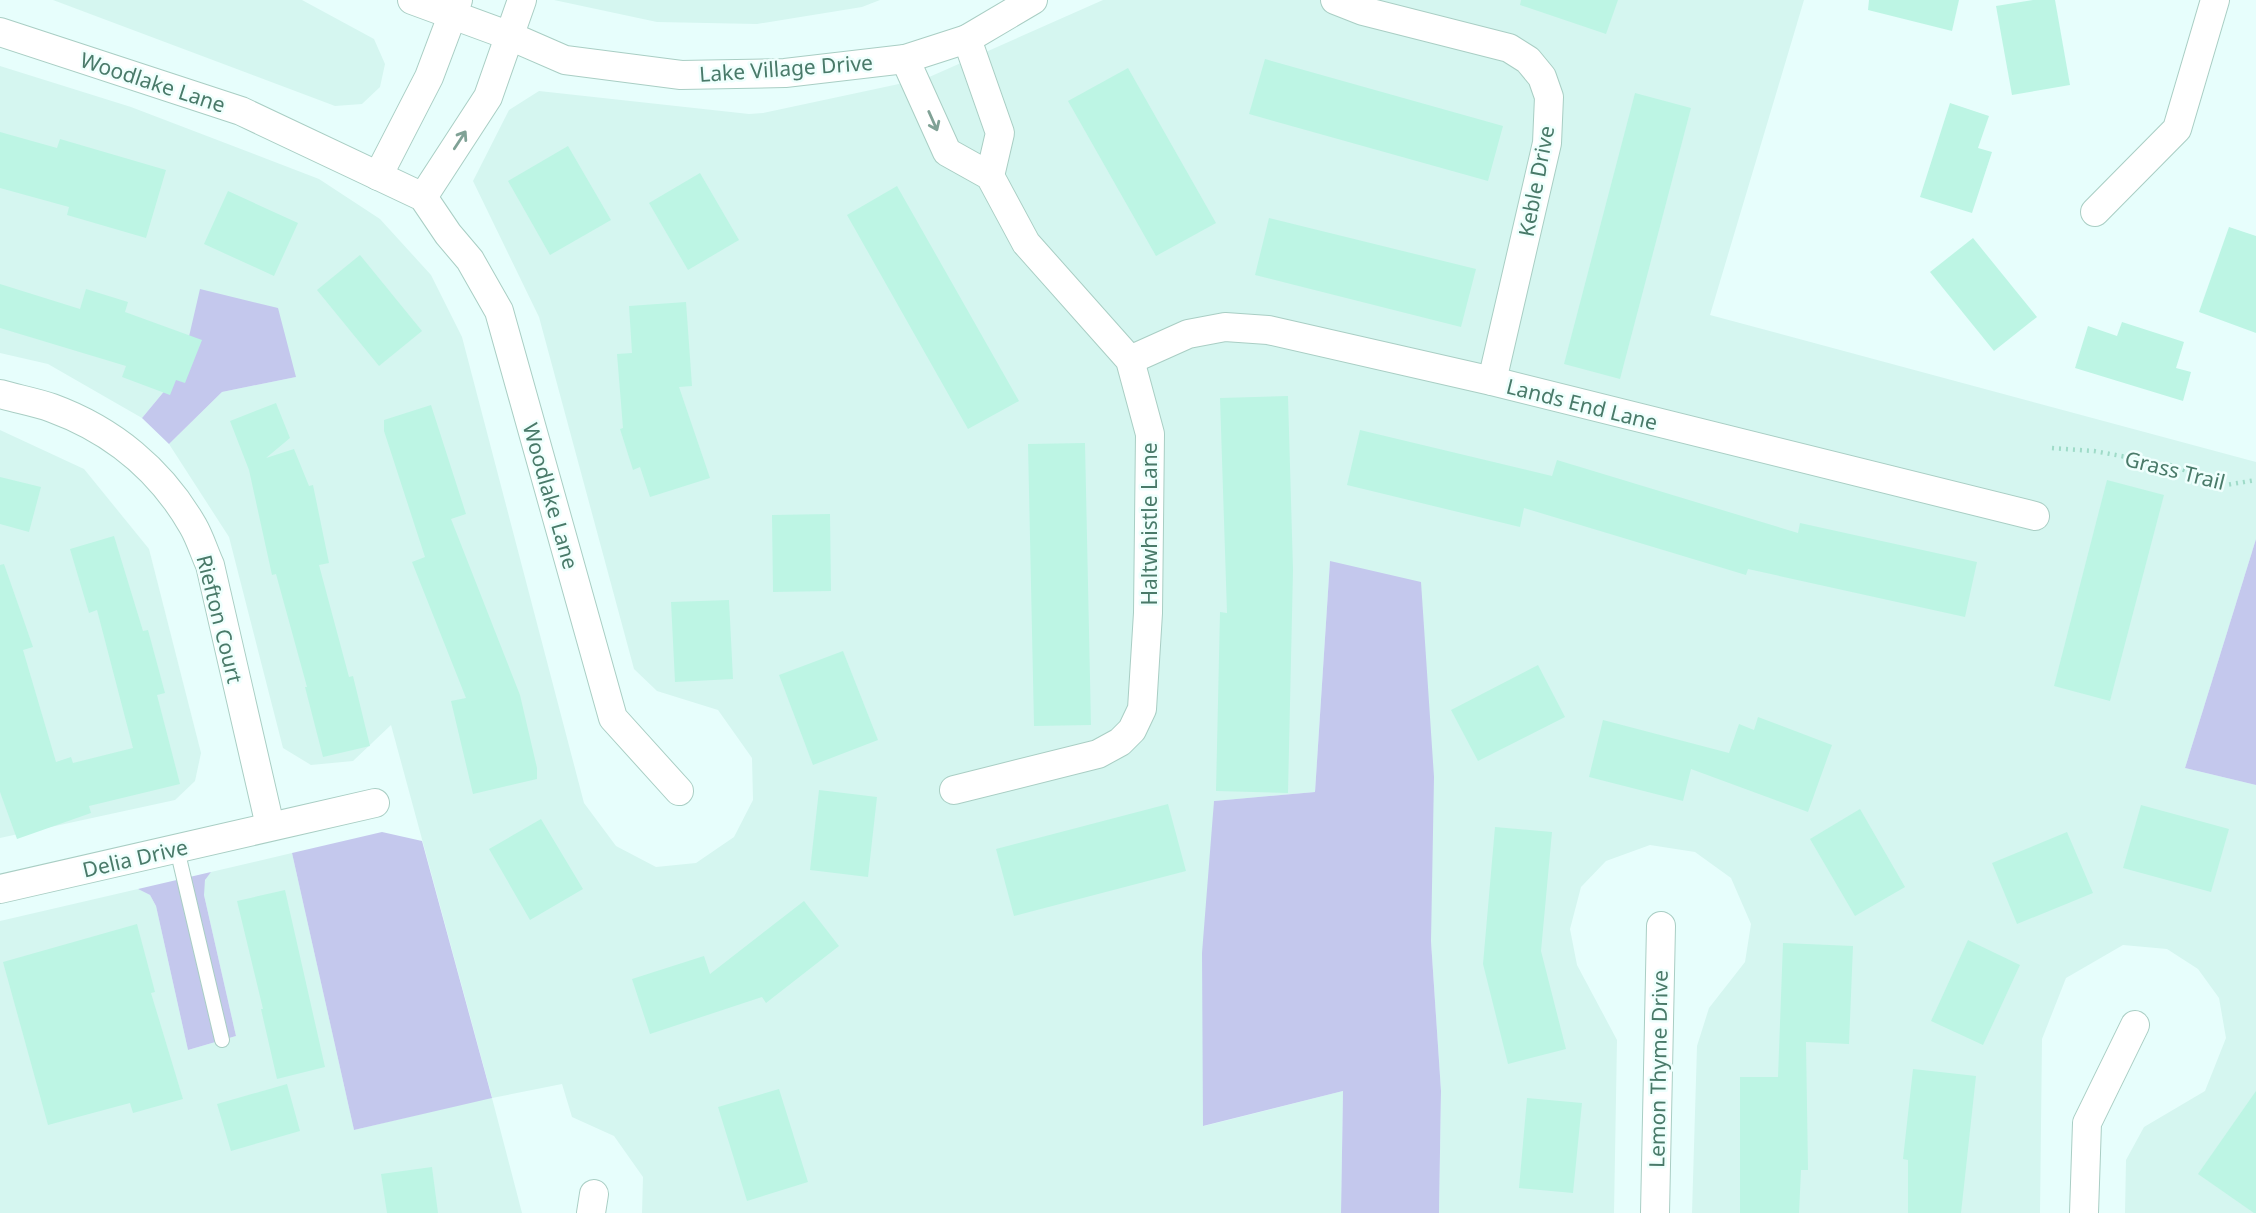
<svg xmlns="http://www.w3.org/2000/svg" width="2256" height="1213" font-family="'Noto Sans',sans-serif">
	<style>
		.residential { fill: #d5f6f0 }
		.green { fill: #c4c8ed }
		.building { fill: #bdf5e4 }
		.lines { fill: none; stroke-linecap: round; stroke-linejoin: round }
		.lane-casing { stroke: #a9cec4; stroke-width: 16 }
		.street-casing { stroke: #a9cec4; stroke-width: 30 }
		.path { stroke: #9fdbc8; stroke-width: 4.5; stroke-dasharray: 2 5; stroke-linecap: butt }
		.lane { stroke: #fff; stroke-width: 14 }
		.street { stroke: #fff; stroke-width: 28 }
		.oneway { stroke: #80a296 }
		.labels { text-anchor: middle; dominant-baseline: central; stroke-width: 5; stroke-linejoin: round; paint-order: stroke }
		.street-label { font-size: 21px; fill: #497a69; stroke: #effffd }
	</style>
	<rect width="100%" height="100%" fill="#e7fefc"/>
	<g class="residential">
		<polygon points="53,0 302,0 374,39 385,64 380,87 362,104 335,106"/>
		<polygon points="554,0 880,0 862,7 757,24 657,22"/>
		<polygon points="1103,0 1804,0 1710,315 2256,462 2256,539 2185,768 2256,785 2256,1213 2125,1213 2126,1160 2144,1127 2205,1091 2226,1038 2219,998 2198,969 2167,949 2123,945 2066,978 2042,1039 2040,1213 1692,1213 1697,1046 1709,1008 1745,962 1751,924 1731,878 1695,852 1650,845 1606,861 1581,887 1570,929 1577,965 1617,1040 1614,1213 1439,1213 1441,1091 1431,941 1330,561 1315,792 1214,801 1204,1126 1343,1091 1341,1213 642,1213 643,1177 614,1136 572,1117 562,1084 492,1098 522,1213 0,1213 0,921 138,889 150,895 156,906 188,1050 236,1036 204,895 203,889 206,877 211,872 292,853 354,1130 492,1097 391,725 353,761 311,765 283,748 229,537 169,444 222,392 296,377 181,371 142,418 48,364 0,353 0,66 131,107 319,179 380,219 431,275 462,337 584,803 616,846 656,867 696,863 734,837 753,800 752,758 718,710 657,691 634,669 539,317 473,181 509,110 539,91 749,114 763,113 927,78"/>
		<polygon points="0,430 84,469 149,549 201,753 195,781 175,800 0,838"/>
	</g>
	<g class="green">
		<polygon points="200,289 278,308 296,377 222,392 169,444 142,418 181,371"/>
		<polygon points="2256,539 2256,785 2185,768"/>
		<polygon points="1330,561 1421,582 1434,777 1431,941 1441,1091 1439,1213 1341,1213 1343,1091 1203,1126 1202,953 1214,801 1315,792"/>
		<polygon points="382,832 422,841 492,1098 354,1130 292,853"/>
		<polygon points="211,872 205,880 204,895 236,1036 188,1050 156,906 150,895 138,889"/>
	</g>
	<g class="building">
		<polygon points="1521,0 1618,0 1606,34 1520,5"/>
		<polygon points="1869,0 1959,0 1952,31 1868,10"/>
		<polygon points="2033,0 2055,0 2070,85 2012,95 1996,6"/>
		<polygon points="1265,59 1503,126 1488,181 1249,114"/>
		<polygon points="1128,68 1216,223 1156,256 1068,101"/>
		<polygon points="1635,93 1691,108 1620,379 1564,364"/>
		<polygon points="1950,103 1989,116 1978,148 1992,152 1972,213 1920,197"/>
		<polygon points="0,132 57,148 60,139 166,170 146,238 67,215 69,207 0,188"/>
		<polygon points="568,146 611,220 550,255 508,181"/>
		<polygon points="700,173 739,240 688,270 649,203"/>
		<polygon points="897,186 1019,401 968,429 847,215"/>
		<polygon points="228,191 298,223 274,276 204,244"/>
		<polygon points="1269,218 1476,269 1461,327 1255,275"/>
		<polygon points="2229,227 2256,236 2256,333 2199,312"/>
		<polygon points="1973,238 2037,317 1994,351 1930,272"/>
		<polygon points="360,255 422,331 379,366 317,290"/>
		<polygon points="0,284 80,309 86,289 128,302 125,312 202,340 185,383 176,380 170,395 122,377 126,366 0,328"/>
		<polygon points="686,302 692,386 679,387 710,478 650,497 640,467 633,470 620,429 623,428 617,354 632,353 629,306"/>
		<polygon points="2122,322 2184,342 2176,368 2191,372 2183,401 2075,368 2088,326 2117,336"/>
		<polygon points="1288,396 1293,570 1288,793 1216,791 1220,612 1227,613 1220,398"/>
		<polygon points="276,403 290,438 266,458 294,449 309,486 313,485 329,563 319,565 349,677 353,676 370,746 323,757 305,687 307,687 276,574 272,575 249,470 230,421"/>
		<polygon points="431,405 466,514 451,519 520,695 537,768 537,779 473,794 451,701 466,698 412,562 425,557 384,431 384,420"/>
		<polygon points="1360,430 1552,476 1557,460 1798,533 1800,523 1977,562 1965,617 1748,569 1746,575 1524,508 1520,527 1347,485"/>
		<polygon points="1085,443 1091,725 1034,726 1028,444"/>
		<polygon points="0,477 41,487 29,532 0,524"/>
		<polygon points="2107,480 2164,495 2110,701 2054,686"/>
		<polygon points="830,514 831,591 773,592 772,515"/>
		<polygon points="114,536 143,631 148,630 165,693 157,695 180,784 89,806 91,813 17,839 0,792 0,565 4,564 33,647 23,650 56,762 71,757 73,763 133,748 97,610 89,613 70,549"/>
		<polygon points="729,600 733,679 675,682 671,602"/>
		<polygon points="843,651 878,740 813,765 779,675"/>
		<polygon points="1538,665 1565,717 1478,761 1451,710"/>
		<polygon points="1758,717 1832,745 1808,812 1691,769 1683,801 1589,777 1603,720 1729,753 1739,724 1754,730"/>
		<polygon points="819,790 877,797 868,877 810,870"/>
		<polygon points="1168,804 1186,871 1014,916 996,849"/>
		<polygon points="2141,805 2229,829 2211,892 2123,868"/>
		<polygon points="1860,809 1905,887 1855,916 1810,839"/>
		<polygon points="541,819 583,889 530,920 489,849"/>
		<polygon points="1495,827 1552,832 1541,951 1566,1049 1508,1064 1483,964"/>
		<polygon points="2067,832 2093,893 2017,924 1992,863"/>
		<polygon points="285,890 325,1067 277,1079 261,1009 263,1009 237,901"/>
		<polygon points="804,901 839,946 766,1003 762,997 650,1034 632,979 704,956 710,974"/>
		<polygon points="137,924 155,992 151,993 183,1099 133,1113 130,1103 48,1125 3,962"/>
		<polygon points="1968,940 2020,965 1983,1045 1931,1021"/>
		<polygon points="1783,943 1853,946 1849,1044 1806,1042 1808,1170 1801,1170 1799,1213 1740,1213 1740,1077 1778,1077"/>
		<polygon points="1913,1069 1976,1076 1961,1213 1908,1213 1908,1160 1903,1159"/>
		<polygon points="287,1084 300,1131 231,1151 217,1104"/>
		<polygon points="779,1089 808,1182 747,1201 718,1107"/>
		<polygon points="2256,1091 2256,1213 2254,1213 2198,1174"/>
		<polygon points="1527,1098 1582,1103 1573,1193 1519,1188"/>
		<polygon points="432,1167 438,1213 387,1213 381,1174"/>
	</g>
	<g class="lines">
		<defs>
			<polyline id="lane" points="177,849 222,1040"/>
			<g id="street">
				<polyline points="412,0 510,36 565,60 681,75 785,73 905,59 967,39 1033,0"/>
				<polyline points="1335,0 1363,11 1509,48 1528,60 1542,77 1549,97 1547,143 1492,381"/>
				<polyline points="0,32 241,111 423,197 448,234 470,260 499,311 613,718 679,791"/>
				<polyline points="967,39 1000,133 990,176"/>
				<polyline points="905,59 947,152 990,176 1026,243 1130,360 1150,434 1148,613 1142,709 1132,730 1120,742 1098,754 954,790"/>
				<polyline points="378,176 429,77 458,0"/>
				<polyline points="423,197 488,97 522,0"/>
				<polyline points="2095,212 2177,129 2215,0"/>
				<polyline points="1130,360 1188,334 1225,327 1268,330 1492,381 2035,516"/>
				<path d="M 0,394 C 17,399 35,402 52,408 C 112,430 161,470 193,526 C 200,538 204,552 210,565 L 270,826"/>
				<polyline points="0,889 375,803"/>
				<polyline points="591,1213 594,1194"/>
				<polyline points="1655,1213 1661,926"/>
				<polyline points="2084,1213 2087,1123 2135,1025"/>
			</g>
		</defs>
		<use href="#lane" class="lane-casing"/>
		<use href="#street" class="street-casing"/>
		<polyline class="path" points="2052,448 2094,451 2170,465 2226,485 2256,480"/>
		<use href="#lane" class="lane"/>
		<use href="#street" class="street"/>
	</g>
	<defs><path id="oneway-shaft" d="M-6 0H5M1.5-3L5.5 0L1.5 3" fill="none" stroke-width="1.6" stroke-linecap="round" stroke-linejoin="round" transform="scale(1.75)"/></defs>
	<g class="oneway">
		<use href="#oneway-shaft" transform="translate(933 121) rotate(66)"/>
		<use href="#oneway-shaft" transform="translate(460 140) rotate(-57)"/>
	</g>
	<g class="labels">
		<g class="street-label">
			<text transform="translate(786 68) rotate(-4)">Lake Village Drive</text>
			<text transform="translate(153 82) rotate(18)">Woodlake Lane</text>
			<text transform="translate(1536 181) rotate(-79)">Keble Drive</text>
			<text transform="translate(1582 404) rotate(14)">Lands End Lane</text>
			<text transform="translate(2175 470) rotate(14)">Grass Trail</text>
			<text transform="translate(551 496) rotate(74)">Woodlake Lane</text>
			<text transform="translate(1149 524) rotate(-90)">Haltwhistle Lane</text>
			<text transform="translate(220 619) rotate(76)">Riefton Court</text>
			<text transform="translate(135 858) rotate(-13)">Delia Drive</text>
			<text transform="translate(1658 1069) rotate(-89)">Lemon Thyme Drive</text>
		</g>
	</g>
</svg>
